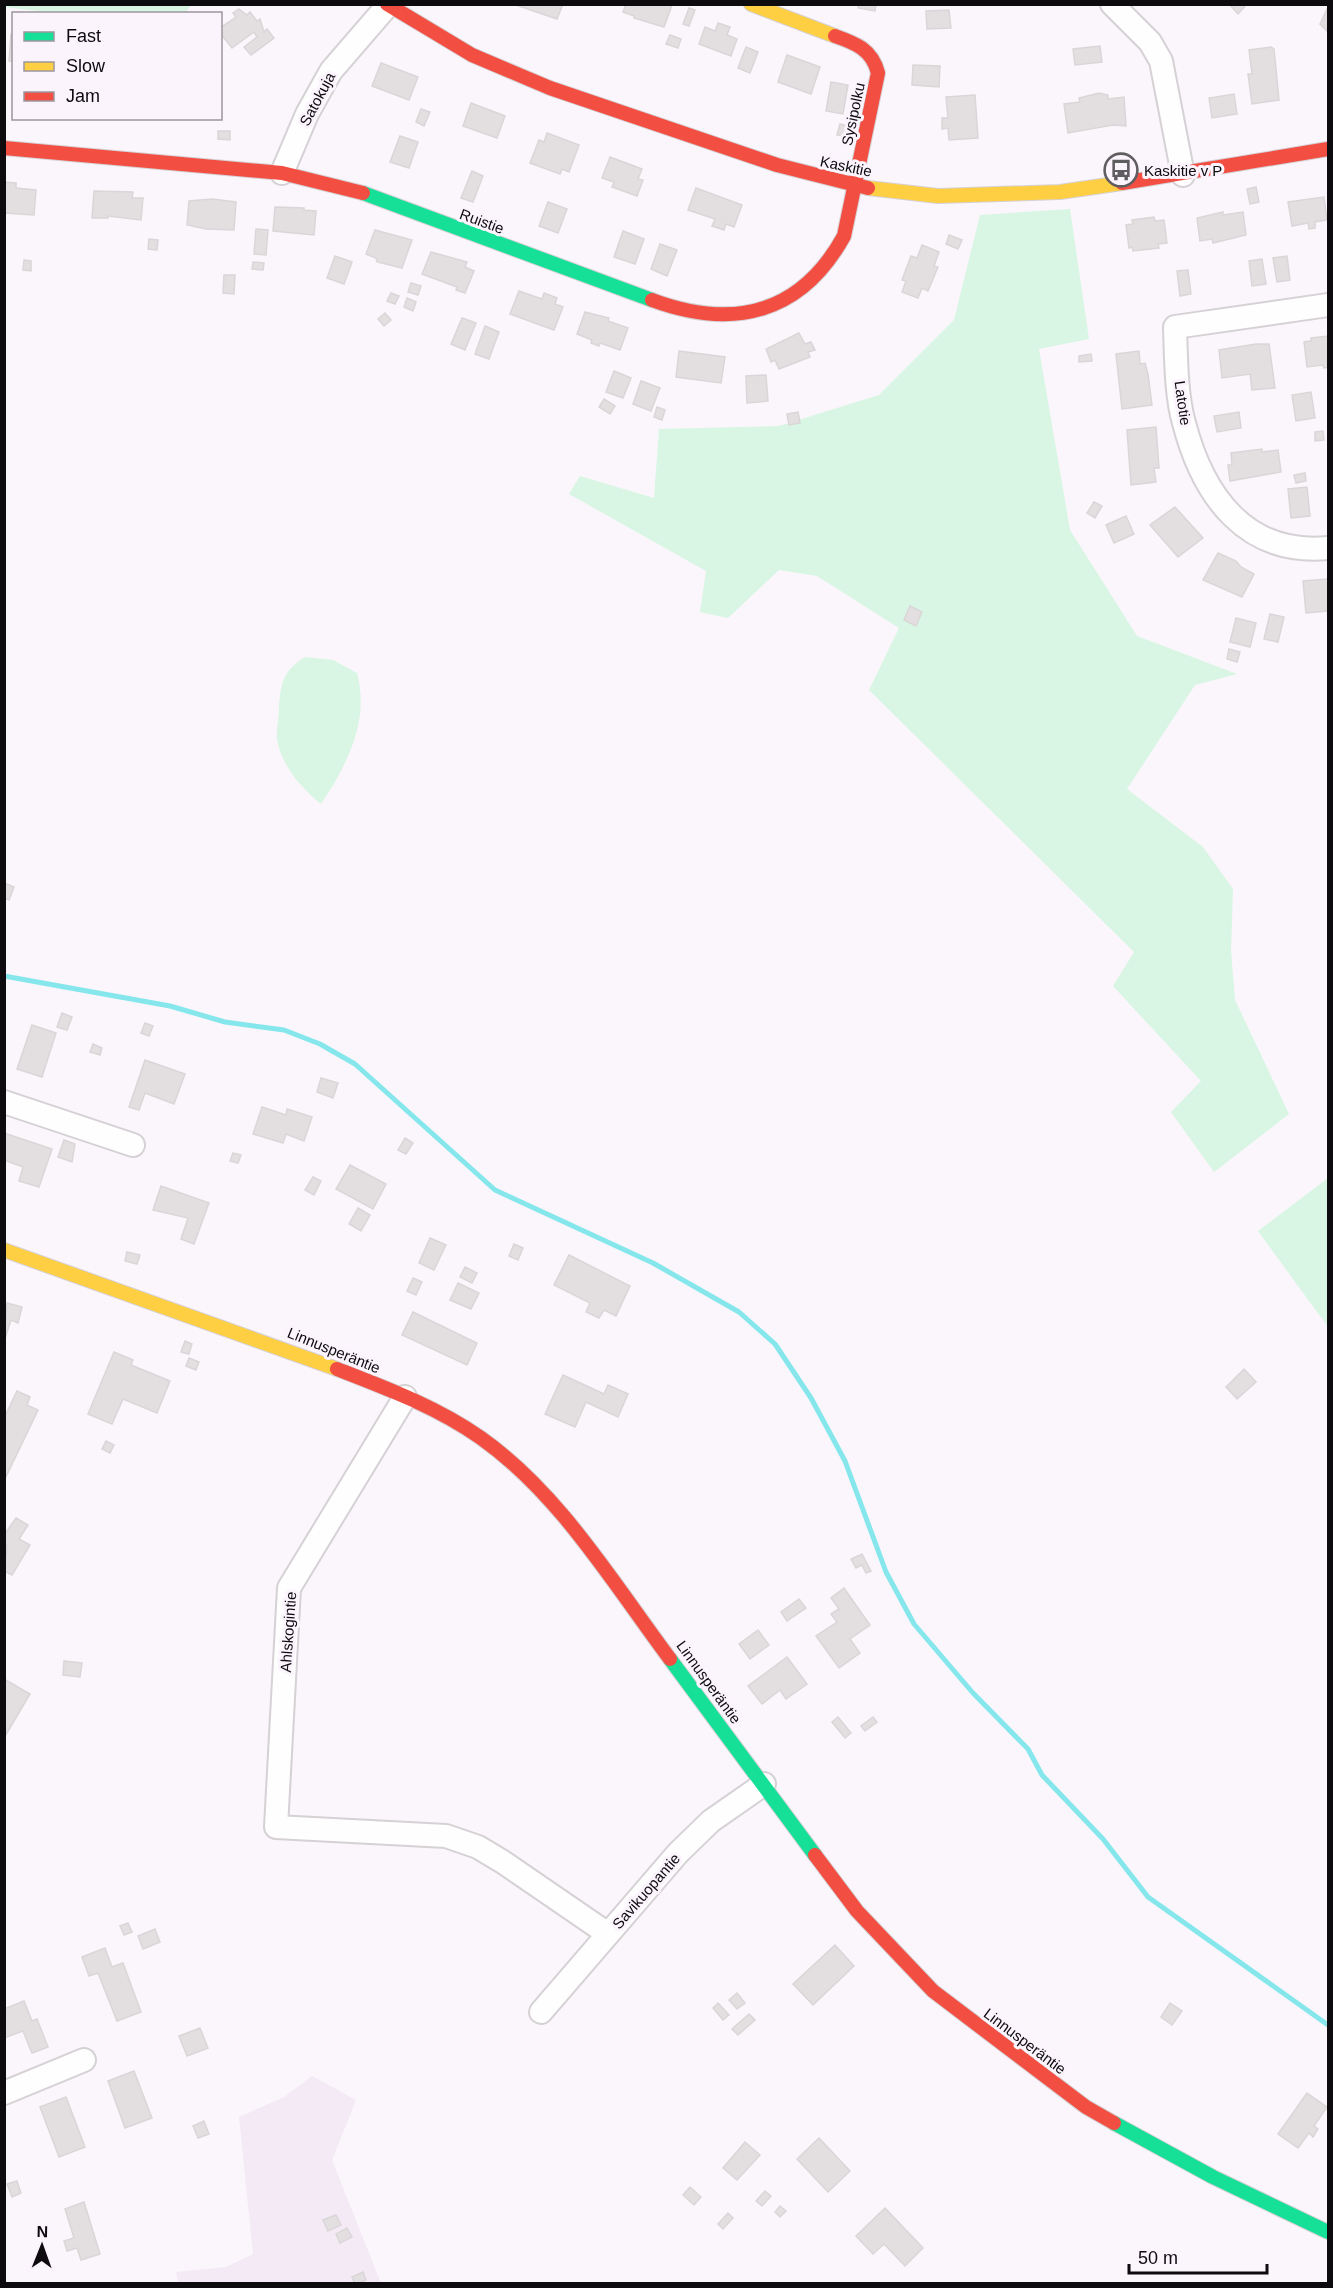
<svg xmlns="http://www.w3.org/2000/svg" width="1333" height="2288" font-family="Arial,sans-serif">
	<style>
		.built { fill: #f3eaf5 }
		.green { fill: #d8f6e3 }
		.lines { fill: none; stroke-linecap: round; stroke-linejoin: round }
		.stream { stroke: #85e7eb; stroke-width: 5 }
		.building { fill: #e3dfe1; stroke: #dad6d8; stroke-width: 1.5 }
		.street-casing { stroke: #d5d1d5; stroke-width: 26 }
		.fast-casing { stroke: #d5d1d5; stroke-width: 16 }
		.slow-casing { stroke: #d5d1d5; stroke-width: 16 }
		.jam-casing { stroke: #d5d1d5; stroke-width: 16 }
		.street { stroke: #fefefe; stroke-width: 22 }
		.fast { stroke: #16e098; stroke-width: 14 }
		.slow { stroke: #ffcf43; stroke-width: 14 }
		.jam { stroke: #f24e42; stroke-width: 14 }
		.labels { text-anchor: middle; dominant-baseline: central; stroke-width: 6; stroke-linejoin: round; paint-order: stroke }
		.street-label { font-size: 15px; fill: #0d0b0e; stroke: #fbf4fd }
		.poi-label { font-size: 15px; fill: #0d0b0e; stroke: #fbf4fd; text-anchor: start }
	</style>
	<rect width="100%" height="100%" fill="#faf6fb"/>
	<polygon class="built" points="312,2076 356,2100 332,2160 381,2283 178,2283 176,2272 226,2267 253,2254 239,2117 284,2097"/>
	<g class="green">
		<polygon points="5,4 191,4 191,5 185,13 61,14 5,7"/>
		<polygon points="1070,209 1089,339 1039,349 1070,530 1137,636 1237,674 1195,685 1127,789 1203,847 1233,889 1231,951 1235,1000 1289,1114 1214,1172 1171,1112 1201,1081 1113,986 1134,952 869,690 899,628 817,576 779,570 728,618 700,612 706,571 569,494 580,476 654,498 659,429 779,426 879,395 954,320 980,215"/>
		<path d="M 305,657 L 333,660 L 357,673 C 370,721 347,765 321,804 C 302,789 282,766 277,740 C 276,730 279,718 279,708 C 281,682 283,671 305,657 Z"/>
		<polygon points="1328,1178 1328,1327 1258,1231"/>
	</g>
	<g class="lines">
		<polyline class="stream" points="4,976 170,1006 225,1022 284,1030 320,1044 355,1064 495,1190 653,1263 739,1312 775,1344 811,1398 845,1461 886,1572 914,1624 973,1693 1028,1749 1042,1775 1103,1839 1148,1897 1328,2025"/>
	</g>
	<g class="building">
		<polygon points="513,4 563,4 557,19"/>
		<polygon points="626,4 670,4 672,5 664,27 634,18 634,16 623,12"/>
		<polygon points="859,4 876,4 875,11 858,8"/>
		<polygon points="1229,4 1247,4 1238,14"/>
		<polygon points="1328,7 1328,32 1320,24"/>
		<polygon points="689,8 695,10 689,26 683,24"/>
		<polygon points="239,9 247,15 250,12 257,21 260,19 264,32 267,29 274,38 251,55 244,47 257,37 254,32 232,48 220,33 220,28 236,17 233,13"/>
		<polygon points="949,10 951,28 927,29 926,11"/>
		<polygon points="718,23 730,27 727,35 737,39 731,56 699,44 705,27 715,31"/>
		<polygon points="11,34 14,34 14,62 9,61"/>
		<polygon points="670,35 681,39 678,48 666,44"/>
		<polygon points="1100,46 1102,62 1075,65 1073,49"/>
		<polygon points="746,47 758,52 750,73 738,68"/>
		<polygon points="1271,47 1274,49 1279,100 1252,104 1248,74 1252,74 1249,50"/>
		<polygon points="787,55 820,67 811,94 778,82"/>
		<polygon points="381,63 418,77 409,100 372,86"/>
		<polygon points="913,65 940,66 939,87 912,85"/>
		<polygon points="831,82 848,85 843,114 826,111"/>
		<polygon points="1099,93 1108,95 1108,99 1124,97 1126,126 1113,125 1068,133 1064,104 1080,102 1079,98"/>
		<polygon points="1234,94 1237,114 1212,118 1209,98"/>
		<polygon points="975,95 978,138 949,140 948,128 942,129 942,118 948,118 946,97"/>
		<polygon points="471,103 505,116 497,138 463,126"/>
		<polygon points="421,109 430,112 424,126 416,122"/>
		<polygon points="840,124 854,127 852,138 837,135"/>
		<polygon points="218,131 230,131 230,140 218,139"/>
		<polygon points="547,133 579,145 569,172 562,169 560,174 530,163 539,140 544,142"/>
		<polygon points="400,136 418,142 409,168 390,162"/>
		<polygon points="610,157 642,169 638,179 643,180 637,196 612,187 614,182 602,178"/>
		<polygon points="472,171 483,176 473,202 461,198"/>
		<polygon points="4,182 16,183 16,188 36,190 34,215 4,213"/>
		<polygon points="1256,187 1259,202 1250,204 1247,189"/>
		<polygon points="696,188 742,205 734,227 726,224 724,230 712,226 715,219 688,210"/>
		<polygon points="94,191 133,192 132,198 143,198 141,220 108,216 108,218 92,218"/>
		<polygon points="1324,197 1327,220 1315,222 1315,228 1309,229 1308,223 1292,226 1288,202"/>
		<polygon points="212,199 236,202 234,230 206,229 187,225 189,201"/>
		<polygon points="548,202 567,209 558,233 539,226"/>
		<polygon points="275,207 304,208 304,210 316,211 314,235 273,231"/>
		<polygon points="1223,212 1223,215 1243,212 1246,235 1213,243 1212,239 1200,241 1197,218"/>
		<polygon points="1154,217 1155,221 1164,220 1167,243 1158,244 1159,248 1133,251 1132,247 1129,248 1126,225 1133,224 1132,220"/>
		<polygon points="256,229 268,230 266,255 254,254"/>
		<polygon points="375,230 412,240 402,268 377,262 376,258 366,254"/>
		<polygon points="623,231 644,239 635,264 614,257"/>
		<polygon points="949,235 962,240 958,249 946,244"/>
		<polygon points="149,239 158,240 157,250 148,249"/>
		<polygon points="660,244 677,250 667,276 651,269"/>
		<polygon points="922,245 939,252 934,266 938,267 928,291 922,288 918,298 902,292 906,281 902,280 911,256 917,258"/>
		<polygon points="431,252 467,262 465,267 474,271 465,293 456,290 457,287 422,274"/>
		<polygon points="335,256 352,262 344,284 327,278"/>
		<polygon points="1287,256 1290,280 1277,282 1273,258"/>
		<polygon points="1262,259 1266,284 1252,286 1249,261"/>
		<polygon points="24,260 31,261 31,271 23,270"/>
		<polygon points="253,262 264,263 263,270 252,269"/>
		<polygon points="1188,270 1191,294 1180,296 1177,271"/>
		<polygon points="224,275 235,275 234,294 223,293"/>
		<polygon points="411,283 421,286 418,295 408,292"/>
		<polygon points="519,291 542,299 544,293 557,298 555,304 563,307 554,330 510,314"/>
		<polygon points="391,293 399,296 395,304 387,301"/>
		<polygon points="407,298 416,302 413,311 404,307"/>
		<polygon points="585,312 609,318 608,321 628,328 620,350 600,343 599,346 591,343 592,340 577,334"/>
		<polygon points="385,313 391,320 384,326 378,319"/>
		<polygon points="462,318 476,323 465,350 451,344"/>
		<polygon points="485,326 499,332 489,359 475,354"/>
		<polygon points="799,333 805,344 811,342 815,350 808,352 810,357 779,369 775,360 771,362 766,349"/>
		<polygon points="1328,336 1328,367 1324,368 1323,365 1307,367 1304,342 1311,341 1311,338"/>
		<polygon points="1256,344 1269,344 1275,388 1252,390 1250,374 1222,378 1219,350"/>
		<polygon points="679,351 725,357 721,383 676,377"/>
		<polygon points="1139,351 1140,364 1145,363 1148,374 1152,405 1122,409 1116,354"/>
		<polygon points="1091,354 1092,361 1079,362 1079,356"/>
		<polygon points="614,371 631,378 623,398 606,392"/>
		<polygon points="766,375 768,401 747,403 746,376"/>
		<polygon points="641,381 660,388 651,411 633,404"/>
		<polygon points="1311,392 1315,418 1296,421 1292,395"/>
		<polygon points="604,399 615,406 610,414 599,407"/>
		<polygon points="657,407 665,410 662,420 654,417"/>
		<polygon points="798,412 800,423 789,425 787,414"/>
		<polygon points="1239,412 1241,428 1217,432 1214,416"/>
		<polygon points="1156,427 1159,468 1154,468 1156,482 1131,485 1127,430"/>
		<polygon points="1323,431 1324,440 1315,441 1315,432"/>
		<polygon points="1262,449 1262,452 1278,450 1281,472 1230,481 1228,465 1232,465 1231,453"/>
		<polygon points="1305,473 1306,481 1296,483 1294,475"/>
		<polygon points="1307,487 1310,516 1291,518 1288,489"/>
		<polygon points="1094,502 1102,506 1095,518 1087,513"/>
		<polygon points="1175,507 1203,538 1178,557 1150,525"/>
		<polygon points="1126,516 1134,534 1114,543 1106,525"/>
		<polygon points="1218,553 1236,561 1241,567 1254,574 1242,597 1203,580"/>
		<polygon points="1328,579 1328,611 1306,613 1303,581"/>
		<polygon points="910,606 922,612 916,626 904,620"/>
		<polygon points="1270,614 1284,617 1278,642 1264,639"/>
		<polygon points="1236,618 1256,623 1250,647 1230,642"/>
		<polygon points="1229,649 1240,652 1237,662 1227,659"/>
		<polygon points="4,883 14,887 9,900 4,898"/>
		<polygon points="62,1013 72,1017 67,1030 57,1027"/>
		<polygon points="145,1023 153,1026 149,1036 141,1033"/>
		<polygon points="32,1025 56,1033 42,1077 17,1069"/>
		<polygon points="93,1044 102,1048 100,1055 90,1052"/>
		<polygon points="145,1060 185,1074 174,1104 145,1093 139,1110 129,1107"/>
		<polygon points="321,1078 338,1083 333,1098 317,1092"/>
		<polygon points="262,1107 286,1115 287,1109 312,1117 304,1141 286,1134 283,1143 253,1134"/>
		<polygon points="4,1133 52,1149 39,1187 19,1181 23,1167 4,1160"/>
		<polygon points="405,1138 413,1143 406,1154 398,1150"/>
		<polygon points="64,1140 75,1144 72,1162 58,1157"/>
		<polygon points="233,1153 241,1155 238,1163 230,1161"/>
		<polygon points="350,1165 386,1184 373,1209 336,1189"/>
		<polygon points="313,1177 321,1181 314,1195 305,1190"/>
		<polygon points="161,1186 209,1203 194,1244 181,1239 188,1218 153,1210"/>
		<polygon points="358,1208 370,1215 361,1231 349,1224"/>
		<polygon points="430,1238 446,1245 434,1270 419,1263"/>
		<polygon points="514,1244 523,1248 518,1260 509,1256"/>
		<polygon points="127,1252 140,1255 137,1264 125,1261"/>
		<polygon points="569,1255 630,1286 616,1316 604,1310 599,1318 586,1312 590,1303 554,1285"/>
		<polygon points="465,1267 477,1273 472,1283 460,1277"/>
		<polygon points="413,1278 422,1282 416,1295 407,1291"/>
		<polygon points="458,1283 479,1293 471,1309 450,1300"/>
		<polygon points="7,1303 22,1307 18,1323 11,1320 4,1342"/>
		<polygon points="413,1312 477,1343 467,1365 402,1335"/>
		<polygon points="185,1341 192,1344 189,1354 181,1352"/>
		<polygon points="114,1352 133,1360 131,1365 170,1381 157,1413 123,1399 112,1424 88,1414"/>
		<polygon points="189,1358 199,1362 196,1370 186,1366"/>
		<polygon points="1244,1369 1256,1382 1237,1399 1226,1387"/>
		<polygon points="563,1375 604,1394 608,1385 628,1394 618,1417 586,1402 575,1427 545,1414"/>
		<polygon points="17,1391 30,1397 27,1405 38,1410 4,1481 4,1418"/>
		<polygon points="106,1441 114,1445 110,1453 102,1449"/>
		<polygon points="16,1518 28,1525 19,1539 30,1545 12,1575 4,1571 7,1548 4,1535"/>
		<polygon points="862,1554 871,1571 866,1573 862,1565 856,1568 851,1559"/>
		<polygon points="844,1588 870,1625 850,1639 860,1653 839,1668 816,1636 837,1622 831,1614 839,1609 831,1598"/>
		<polygon points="799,1599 806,1608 787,1621 781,1612"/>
		<polygon points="758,1630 769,1645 750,1659 739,1644"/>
		<polygon points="787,1657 807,1684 786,1699 780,1690 762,1704 748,1686"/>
		<polygon points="64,1661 82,1663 80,1677 63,1675"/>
		<polygon points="4,1679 30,1694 4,1738"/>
		<polygon points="838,1717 851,1733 845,1738 832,1722"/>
		<polygon points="873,1717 877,1722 865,1731 861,1726"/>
		<polygon points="128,1923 132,1932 124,1935 120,1926"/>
		<polygon points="155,1929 160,1942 143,1949 138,1936"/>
		<polygon points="835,1945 854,1966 813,2005 793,1984"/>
		<polygon points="105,1948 112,1967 123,1963 141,2012 117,2021 98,1973 89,1976 82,1957"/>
		<polygon points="737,1993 745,2003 737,2009 729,2000"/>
		<polygon points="24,2001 32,2021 37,2019 48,2047 32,2053 23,2031 4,2038 4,2009"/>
		<polygon points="718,2003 729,2015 723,2020 713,2008"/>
		<polygon points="1170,2003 1182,2011 1172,2025 1161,2017"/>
		<polygon points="749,2014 755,2020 738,2035 732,2029"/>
		<polygon points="200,2028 208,2048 187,2056 179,2036"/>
		<polygon points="134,2071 152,2118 125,2128 108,2081"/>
		<polygon points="1307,2093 1327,2107 1314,2126 1318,2129 1313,2137 1309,2133 1298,2148 1278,2134"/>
		<polygon points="66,2097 85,2147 59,2157 40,2107"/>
		<polygon points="204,2121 209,2134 198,2138 193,2126"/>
		<polygon points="819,2138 850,2171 828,2192 797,2159"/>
		<polygon points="745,2142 760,2155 737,2180 723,2168"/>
		<polygon points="17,2181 21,2193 12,2197 7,2184"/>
		<polygon points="690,2187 701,2197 694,2205 683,2195"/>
		<polygon points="765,2191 771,2196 762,2206 756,2201"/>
		<polygon points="84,2202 100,2254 81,2260 77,2248 67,2251 64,2241 74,2238 65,2209"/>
		<polygon points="780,2206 786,2211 780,2217 775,2212"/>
		<polygon points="885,2208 923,2248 905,2266 884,2244 873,2254 856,2236"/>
		<polygon points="728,2213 733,2218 723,2229 718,2224"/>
		<polygon points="336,2215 341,2225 328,2231 323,2220"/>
		<polygon points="347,2228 352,2237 340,2243 336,2234"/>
		<polygon points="363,2272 366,2280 355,2284 352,2277"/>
	</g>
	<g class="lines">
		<defs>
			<g id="street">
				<polyline points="1112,4 1150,42 1161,61 1183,175"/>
				<polyline points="282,173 307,114 331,71 388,5"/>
				<path d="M 1328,305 L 1175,327 C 1176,356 1176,396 1184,423 C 1203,496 1246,556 1328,548"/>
				<polyline points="4,1102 133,1145"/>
				<polyline points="405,1397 289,1588 276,1827 446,1836 478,1847 503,1862 608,1934"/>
				<polyline points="541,2012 678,1853 711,1821 764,1784"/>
				<polyline points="4,2093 84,2060"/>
			</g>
			<g id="fast">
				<polyline points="363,193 652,300"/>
				<polyline points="670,1659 815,1855"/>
				<polyline points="1114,2123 1213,2177 1328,2232"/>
			</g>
			<g id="slow">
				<polyline points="751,4 835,36"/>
				<polyline points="868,188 938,196 1060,192 1122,183"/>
				<polyline points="4,1250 337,1369"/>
			</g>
			<g id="jam">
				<polyline points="387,4 472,55 550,88 777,165 868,188"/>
				<polyline points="4,148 282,173 363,193"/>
				<polyline points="1122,183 1328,149"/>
				<path d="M 652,300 C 733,330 801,314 844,236 L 878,73 C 872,49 855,43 835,36"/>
				<path d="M 337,1369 C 386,1388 437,1407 481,1438 C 560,1494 613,1583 670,1659"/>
				<polyline points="815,1855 857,1911 933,1991 1086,2107 1114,2123"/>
			</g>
		</defs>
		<use href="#street" class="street-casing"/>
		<use href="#fast" class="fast-casing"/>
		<use href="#slow" class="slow-casing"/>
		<use href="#jam" class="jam-casing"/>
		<use href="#street" class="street"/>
		<use href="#fast" class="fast"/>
		<use href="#slow" class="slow"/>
		<use href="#jam" class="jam"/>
	</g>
	<defs>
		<symbol id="bus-ring" viewBox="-11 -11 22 22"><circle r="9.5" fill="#fbf4fd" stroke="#605d61" stroke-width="1.5"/><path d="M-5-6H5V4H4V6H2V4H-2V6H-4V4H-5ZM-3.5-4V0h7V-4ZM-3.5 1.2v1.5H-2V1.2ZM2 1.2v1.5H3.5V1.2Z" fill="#605d61"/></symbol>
	</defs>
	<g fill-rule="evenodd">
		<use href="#bus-ring" x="1102" y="151" width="38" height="38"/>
	</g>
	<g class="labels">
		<g class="street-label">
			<text transform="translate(317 99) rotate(-62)">Satokuja</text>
			<text transform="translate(853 114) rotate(-78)">Sysipolku</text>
			<text transform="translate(846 166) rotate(12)">Kaskitie</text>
			<text transform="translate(482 221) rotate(20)">Ruistie</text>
			<text transform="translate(1183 403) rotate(82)">Latotie</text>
			<text transform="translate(334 1350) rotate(22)">Linnusperäntie</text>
			<text transform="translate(288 1632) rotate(-86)">Ahlskogintie</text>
			<text transform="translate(709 1682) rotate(54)">Linnusperäntie</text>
			<text transform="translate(646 1891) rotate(-49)">Savikuopantie</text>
			<text transform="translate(1025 2041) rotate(37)">Linnusperäntie</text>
		</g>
		<g class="poi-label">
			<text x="1144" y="170">Kaskitie v P</text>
		</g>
	</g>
	<rect width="1333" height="2288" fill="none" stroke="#0d0b0e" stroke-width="12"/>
	<rect x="12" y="12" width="210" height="108" fill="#fbf4fd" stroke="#9c979d" stroke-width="1.5"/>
	<rect x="24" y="32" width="30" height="9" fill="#16e098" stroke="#9c979d" stroke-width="1.5"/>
	<text x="66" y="42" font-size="18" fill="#0d0b0e">Fast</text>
	<rect x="24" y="62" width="30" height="9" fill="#ffcf43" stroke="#9c979d" stroke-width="1.5"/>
	<text x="66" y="72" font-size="18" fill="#0d0b0e">Slow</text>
	<rect x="24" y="92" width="30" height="9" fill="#f24e42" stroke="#9c979d" stroke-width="1.5"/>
	<text x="66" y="102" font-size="18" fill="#0d0b0e">Jam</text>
	<g transform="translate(42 2246) rotate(1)" stroke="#fbf4fd" stroke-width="4.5" paint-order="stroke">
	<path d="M0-4.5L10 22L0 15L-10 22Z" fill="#0d0b0e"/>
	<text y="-9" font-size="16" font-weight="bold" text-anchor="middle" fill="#0d0b0e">N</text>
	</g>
	<path d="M1129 2264v9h138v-9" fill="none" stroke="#0d0b0e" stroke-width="3"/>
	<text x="1138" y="2264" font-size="18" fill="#0d0b0e" stroke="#fbf4fd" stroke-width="4.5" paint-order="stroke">50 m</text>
</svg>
